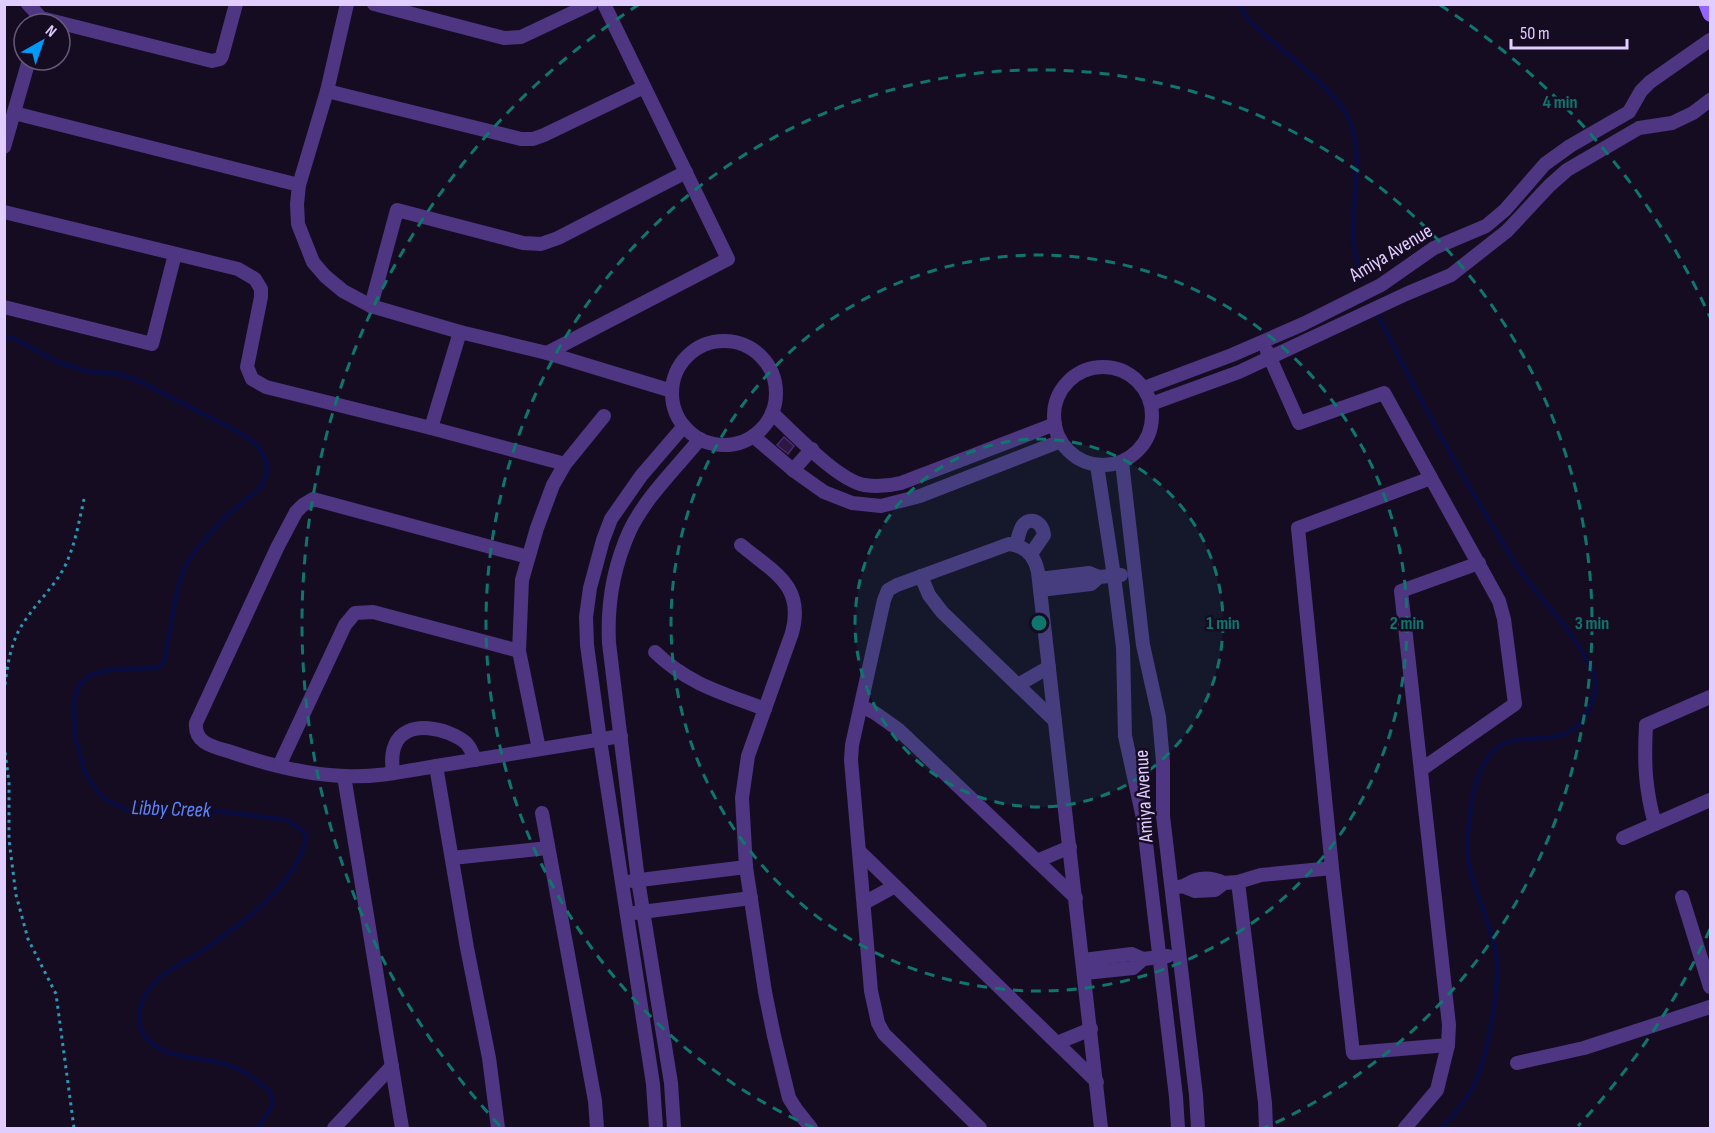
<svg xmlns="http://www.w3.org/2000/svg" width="1715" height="1133" font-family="'Sofia Sans Condensed',sans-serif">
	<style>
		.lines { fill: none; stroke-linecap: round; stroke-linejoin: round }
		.stream { stroke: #080c40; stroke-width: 4.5 }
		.building { fill: #2d1843; stroke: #4b2970; stroke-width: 1.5 }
		.path { stroke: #2a98b6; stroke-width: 3; stroke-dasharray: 3 4.5; stroke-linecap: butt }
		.minor { stroke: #4e3682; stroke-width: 14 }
		.secondary { stroke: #9364ff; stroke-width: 15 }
		.ring { fill: none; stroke: #0f766e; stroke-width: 3; stroke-dasharray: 10 8 }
		.labels { text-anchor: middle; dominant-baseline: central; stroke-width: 5; stroke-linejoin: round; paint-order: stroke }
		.street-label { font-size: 20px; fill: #e1cdff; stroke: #160c22 }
		.water-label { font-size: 21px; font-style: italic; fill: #5b85ff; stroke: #160c22 }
		.centre { fill: #0f766e; stroke: #160c22; stroke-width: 3 }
		.ring-label { font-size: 18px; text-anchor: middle; font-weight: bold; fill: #0f766e; stroke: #160c22; stroke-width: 5; stroke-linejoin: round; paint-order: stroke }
	</style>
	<rect width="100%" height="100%" fill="#160c22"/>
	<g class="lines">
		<g class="stream">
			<path d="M 1239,4 L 1248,19 C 1276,48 1324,79 1345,112 C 1366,144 1352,197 1353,234 C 1353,250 1357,264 1362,279"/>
			<path d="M 1379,317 C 1420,401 1466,484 1515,563 C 1536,596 1567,623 1585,657 C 1588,662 1593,668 1594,674 C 1597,687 1594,700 1588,711 C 1566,754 1525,728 1498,747 C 1480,760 1474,786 1471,807 C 1469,825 1465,846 1469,865 C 1475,895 1490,921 1496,953 C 1501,983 1487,1064 1471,1090 C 1463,1104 1452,1117 1441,1128"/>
			<path d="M 4,337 L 11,337 L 58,362 L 90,372 L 114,373 L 137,380 L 239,432 L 257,445 L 266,460 L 267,474 L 260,488 L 224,518 L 199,546 L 185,566 L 178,586 L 164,662 L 158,668 L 115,669 L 92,674 L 80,684 L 74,699 L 75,737 L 86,775 L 103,798 L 129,811 L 156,813 L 189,810 L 214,811 L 288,820 L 306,834 C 303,881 233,931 196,955 C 183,963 167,970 157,980 C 145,992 134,1011 141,1029 C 153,1058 192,1056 217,1062 C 238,1066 257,1079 272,1094 L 272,1106 L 258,1128"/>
		</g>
	</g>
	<polygon class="building" points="784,437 794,446 788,454 777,445"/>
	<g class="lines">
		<g class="path">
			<path d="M 4,692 C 7,668 10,642 24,622 C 37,602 54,587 65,566 C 75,545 79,522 84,499"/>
			<polyline points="4,745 9,782 9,840 16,895 28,939 56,994 74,1128"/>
		</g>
		<g class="minor">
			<polyline points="28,4 41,18 212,61 220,59 222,56 236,4"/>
			<polyline points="347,4 327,91 299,185 297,204 298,224 313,262 325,276 343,291 371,306 460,332 547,353 672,391"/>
			<polyline points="374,4 504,38 521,37 591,4"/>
			<polyline points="327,91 521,139 533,139 544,135 644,87"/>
			<polyline points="14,113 299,185"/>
			<polyline points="4,147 29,60"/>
			<polyline points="4,212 238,269 255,279 261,289 261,297 247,367 252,379 266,387 431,428 565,464"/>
			<polyline points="371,306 397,210 523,243 541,244 558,238 686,172"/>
			<polyline points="4,307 152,344 175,254"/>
			<circle cx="724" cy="393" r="52"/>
			<polyline points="1267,351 1299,423 1384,393 1499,601 1504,619 1515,704 1422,769"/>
			<polyline points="547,353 728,259 604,4"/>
			<circle cx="1103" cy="416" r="49"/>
			<polyline points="1144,388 1232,355 1303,324 1381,285 1434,248 1486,226 1505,210 1545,164 1570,146 1629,112 1641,91 1650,82 1710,40"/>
			<polyline points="1151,404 1239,372 1406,294 1451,275 1507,231 1549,186 1567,170 1639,128 1672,123 1693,113 1710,100"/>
			<path d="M 772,413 C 794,433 836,479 864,485 C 877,487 889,486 901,483 L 1055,424"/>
			<polyline points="431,428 460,332"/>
			<polyline points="753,436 793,470 824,492 852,503 881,506 920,496 1061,441"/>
			<polyline points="1122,462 1143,645 1159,717 1163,762 1163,816 1196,1095 1198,1128"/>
			<polyline points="1097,465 1114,576 1123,647 1125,736 1143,818 1176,1097 1178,1128"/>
			<polyline points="793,470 812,449"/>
			<polyline points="1431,478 1298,528 1332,868 1353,1053 1448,1045"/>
			<path d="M 741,545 C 773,572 805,585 792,633 L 748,756 L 742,798 L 746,867 L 765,992 L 774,1036 L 789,1098 L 796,1109 L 811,1128"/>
			<path d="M 1016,545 C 1018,539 1019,530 1023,525 C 1032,515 1043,524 1044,535 L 1031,554"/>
			<path d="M 528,557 L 313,499 L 303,505 L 296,512 L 277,548 L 196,723 C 194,745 216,747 234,753 C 269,765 308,775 345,776 C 380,778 415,769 449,764 C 507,755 564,745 621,736"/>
			<polyline points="921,576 929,595 942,612 1055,721"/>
			<polyline points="1039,579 1089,573 1099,577 1121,575"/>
			<polyline points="1040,590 1091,584 1099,577"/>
			<path d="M 655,652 C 688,684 722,693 765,709"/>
			<polyline points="1018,685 1049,667"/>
			<polyline points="861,706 875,713 899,730 1076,898"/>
			<polyline points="539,749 519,651 522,580 537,528 553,485 565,464 604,416"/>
			<polyline points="279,766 345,625 355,613 373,612 519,651"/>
			<polyline points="436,766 467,948 489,1058 498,1128"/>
			<path d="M 393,773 C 392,764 391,754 395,745 C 406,718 449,728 466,743 C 471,748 473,754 475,760"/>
			<polyline points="344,776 402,1128"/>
			<polyline points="542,813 595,1101 597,1128"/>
			<path d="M 1655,824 C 1645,789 1644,762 1646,725 L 1710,697"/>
			<polyline points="1623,838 1710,800"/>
			<polyline points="859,851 1097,1082"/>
			<polyline points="452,858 548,848"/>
			<polyline points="1037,861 1070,847"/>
			<polyline points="632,881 746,867"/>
			<polyline points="1238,882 1265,1103 1266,1128"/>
			<path d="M 1178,887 C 1186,887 1189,882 1196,880 C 1206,877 1215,879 1224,883"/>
			<polyline points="1185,887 1195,891 1215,890 1224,883 1238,882 1261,875 1332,868"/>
			<polyline points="1682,897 1710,987"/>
			<polyline points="864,903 895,886"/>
			<polyline points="634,913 751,898"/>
			<polyline points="1083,960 1132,954 1143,959 1168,956"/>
			<polyline points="1085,973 1133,968 1143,959"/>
			<polyline points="1057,1043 1091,1029"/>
			<polyline points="1517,1063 1584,1048 1710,1007"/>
			<polyline points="334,1128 392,1066"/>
			<polyline points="656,1128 653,1084 600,740 587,645 586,617 590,588 603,540 611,519 641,476 684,426"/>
			<path d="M 674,1128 L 671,1083 L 638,880 L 609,643 C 607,605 614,565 630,530 C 646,497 676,468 700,439"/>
			<path d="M 980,1128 L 884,1034 L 878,1023 L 871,991 L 851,760 L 852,745 L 884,600 L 888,590 L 897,585 L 1009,544 C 1026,546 1035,556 1038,572 L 1101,1128"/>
			<polyline points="1405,1128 1437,1090 1448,1045 1449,1025 1401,591 1479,563"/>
		</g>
		<polyline class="secondary" points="1706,4 1710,14"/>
	</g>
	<circle cx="1039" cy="623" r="184" fill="#0f766e" fill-opacity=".12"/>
	<g class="ring">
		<circle cx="1039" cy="623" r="184"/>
		<circle cx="1039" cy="623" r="368"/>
		<path d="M814 1128A553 553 0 1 1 1264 1128"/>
		<path d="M1710 929A737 737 0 0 1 1578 1126M500 1126A737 737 0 0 1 638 5M1440 5A737 737 0 0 1 1710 317"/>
	</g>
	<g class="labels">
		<g class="street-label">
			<text transform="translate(1391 253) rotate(-31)">Amiya Avenue</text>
			<text transform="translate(1144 796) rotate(-93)">Amiya Avenue</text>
		</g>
		<g class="water-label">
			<text transform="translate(171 809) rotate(2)">Libby Creek</text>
		</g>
	</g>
	<circle cx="1039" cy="623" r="9" class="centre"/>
	<g class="ring-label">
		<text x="1560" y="108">4 min</text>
		<text x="1223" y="629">1 min</text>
		<text x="1407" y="629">2 min</text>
		<text x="1592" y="629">3 min</text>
	</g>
	<rect width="1715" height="1133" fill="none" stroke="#e1cdff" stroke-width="12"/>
	<g transform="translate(42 42) rotate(40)"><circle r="28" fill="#160c22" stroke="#67597a" stroke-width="1.5"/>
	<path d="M0-4.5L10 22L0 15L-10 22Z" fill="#009af8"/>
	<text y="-9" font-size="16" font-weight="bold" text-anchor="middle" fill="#e1cdff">N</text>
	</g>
	<path d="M1511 39v9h116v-9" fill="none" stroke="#e1cdff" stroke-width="3"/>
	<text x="1520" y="39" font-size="18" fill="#e1cdff" stroke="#160c22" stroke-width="4.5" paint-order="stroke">50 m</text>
</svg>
